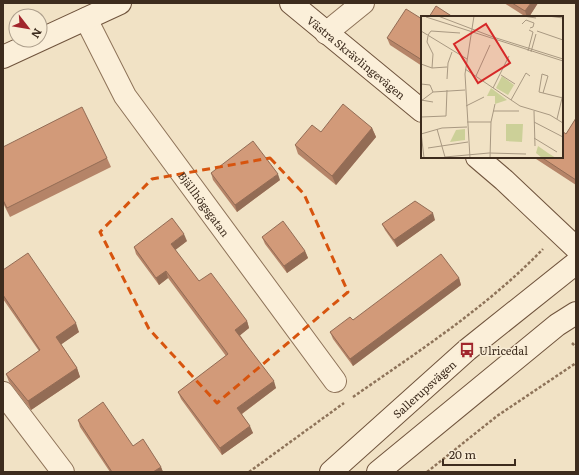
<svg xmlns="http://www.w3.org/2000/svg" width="579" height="475" font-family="Literata,serif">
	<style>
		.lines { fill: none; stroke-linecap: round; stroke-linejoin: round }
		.street-casing { stroke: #8e7359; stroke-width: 24 }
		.secondary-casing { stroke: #70543d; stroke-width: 24 }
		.path { stroke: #8e7359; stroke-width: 2.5; stroke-dasharray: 3 2; stroke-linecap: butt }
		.street { stroke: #fbefd9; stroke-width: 22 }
		.secondary { stroke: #fbefd9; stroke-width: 22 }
		.wall { fill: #b58468 }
		.shaded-wall { fill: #936c55 }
		.building { fill: #d29a79; stroke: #936c55 }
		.marked { fill: none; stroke: #d7540e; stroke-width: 3; stroke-dasharray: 8 5; stroke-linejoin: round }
		.labels { text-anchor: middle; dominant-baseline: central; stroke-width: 3; stroke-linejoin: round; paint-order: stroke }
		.street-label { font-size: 11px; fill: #3d2c1e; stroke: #f8ecd5 }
		.poi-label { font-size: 11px; fill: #3d2c1e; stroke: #f8ecd5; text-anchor: start }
		.inset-road { fill: none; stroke: #a99982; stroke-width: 1 }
		.view { fill: #d62828; fill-opacity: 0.15; stroke: #d62828; stroke-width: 2 }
		.inset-edge { fill: none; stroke: #3d2c1e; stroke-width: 2 }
	</style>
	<rect width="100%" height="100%" fill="#f1e2c5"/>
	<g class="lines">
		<defs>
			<g id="street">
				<path id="s1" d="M 86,19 L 125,96 L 335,381"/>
				<polyline points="326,33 363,3"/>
				<polyline points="3,393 63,472"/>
			</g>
			<g id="secondary">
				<path id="s2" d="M 291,3 L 422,111"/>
				<polyline points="3,57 120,3"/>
				<polyline points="477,157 504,180 576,248"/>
				<path id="s3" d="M 331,472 L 467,350 L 576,263"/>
				<polyline points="378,472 557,325 576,313"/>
			</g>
		</defs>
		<use href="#street" class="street-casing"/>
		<use href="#secondary" class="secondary-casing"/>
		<g class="path">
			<polyline points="572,343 576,347"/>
			<path d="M 353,397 C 419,351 487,307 543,249"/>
			<polyline points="249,472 344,403"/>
			<polyline points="427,472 497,416 576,363"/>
		</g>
		<use href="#street" class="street"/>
		<use href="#secondary" class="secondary"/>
	</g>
	<g class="wall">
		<polygon points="504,3 538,3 529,17 526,17"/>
		<polygon points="422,19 422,66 390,45 387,38"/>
		<polygon points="576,118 576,185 533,157 562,157 566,134"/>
		<polygon points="372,128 376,137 336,185 298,154 295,145 321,132"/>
		<polygon points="3,147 107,158 111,167 10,217 3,203"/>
		<polygon points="211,173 280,180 237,212 213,180"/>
		<polygon points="435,220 397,247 385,230 382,224"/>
		<polygon points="262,237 305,251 308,258 287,273 265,244"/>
		<polygon points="187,241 175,250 199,281 247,321 249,328 240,335 276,388 242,414 253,433 222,455 181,399 178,392 226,356 168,278 159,285 136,254 134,247"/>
		<polygon points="3,270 79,332 61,344 77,368 80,377 31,410 9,382 6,374 39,351 3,299"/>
		<polygon points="459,278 461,285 353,366 333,339 330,332 353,320"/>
		<polygon points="78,420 133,446 161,467 163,472 110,472 80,427"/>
	</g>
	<g class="shaded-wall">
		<polygon points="531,3 538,3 529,17 527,17 525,11"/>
		<polygon points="372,128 376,137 336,185 332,176"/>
		<polygon points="278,174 280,180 237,212 235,205"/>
		<polygon points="433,213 435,220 397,247 394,240"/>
		<polygon points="184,234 187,241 174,251 171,244"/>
		<polygon points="305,251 308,258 287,273 284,266"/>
		<polygon points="166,271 168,278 159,285 156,278"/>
		<polygon points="459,278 461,285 353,366 350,359"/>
		<polygon points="247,321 249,328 238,337 235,330"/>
		<polygon points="76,323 79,332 59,346 56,337"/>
		<polygon points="77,368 80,377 31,410 28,401"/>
		<polygon points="274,381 276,388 240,415 237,408"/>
		<polygon points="250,426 253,433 222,455 220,448"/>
		<polygon points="161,467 163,472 153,472"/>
	</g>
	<g class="building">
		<polygon points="512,3 531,3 525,11"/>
		<polygon points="436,6 453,17 429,17"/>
		<polygon points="406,9 422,19 422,60 387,38"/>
		<polygon points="343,104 372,128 332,176 295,145 312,125 321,132"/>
		<polygon points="82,107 107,158 7,208 3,200 3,147"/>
		<polygon points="576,118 576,180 541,157 562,157 562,131 566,134"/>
		<polygon points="253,141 278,174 235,205 211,173"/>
		<polygon points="415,201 433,213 394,240 382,224"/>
		<polygon points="172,218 184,234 171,244 199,281 211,273 247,321 235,330 274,381 237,408 250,426 220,448 178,392 228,354 166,271 156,278 134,247"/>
		<polygon points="283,221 305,251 284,266 262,237"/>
		<polygon points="28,253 76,323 56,337 77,368 28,401 6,374 40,350 3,295 3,270"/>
		<polygon points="441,254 459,278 350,359 330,332 350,317 353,320"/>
		<polygon points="103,402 133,446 143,439 161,467 153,472 112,472 78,420"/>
	</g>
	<path class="marked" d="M 270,158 L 304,194 L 348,292 L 217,403 L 149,329 L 100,232 L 152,179 Z"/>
	<defs>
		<symbol id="bus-bare" viewBox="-9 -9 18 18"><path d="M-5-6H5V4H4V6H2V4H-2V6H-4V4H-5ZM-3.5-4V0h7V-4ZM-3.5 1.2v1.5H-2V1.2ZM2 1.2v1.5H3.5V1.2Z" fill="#a1252c" stroke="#f8ecd5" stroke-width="2.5" paint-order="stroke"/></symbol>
	</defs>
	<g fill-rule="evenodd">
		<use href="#bus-bare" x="456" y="339" width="22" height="22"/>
	</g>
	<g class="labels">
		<g class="street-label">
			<text stroke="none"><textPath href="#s2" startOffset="85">Västra Skrävlingevägen</textPath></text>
			<text stroke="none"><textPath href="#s1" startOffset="220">Bjällhögsgatan</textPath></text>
			<text stroke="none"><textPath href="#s3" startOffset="125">Sallerupsvägen</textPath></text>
		</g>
		<g class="poi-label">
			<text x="479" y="350">Ulricedal</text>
		</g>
	</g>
	<g transform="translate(421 16)">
		<rect width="142" height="142" fill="#f1e2c5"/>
		<path d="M 81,60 L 93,69 L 87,79 L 75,72 ZM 70,72 L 86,84 L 74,88 L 74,80 L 66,80 ZM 85,108 L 102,108 L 101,126 L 85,125 ZM 44,113 L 44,124 L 29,126 L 35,114 ZM 117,130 L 127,137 L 135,142 L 121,142 L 115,137 Z" fill="#ccd098"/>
		<path class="inset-road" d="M 17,0 L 72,21 L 142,43M 102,0 L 115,2M 127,0 L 142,2M 5,1 L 142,45M 101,8 L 105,4 L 113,7 L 112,11 L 109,12M 0,15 L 46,43M 116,15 L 142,24M 7,19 L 10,15 L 39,17M 7,20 L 6,26 L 12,38 L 11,52M 107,35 L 112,16 L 108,14M 110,36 L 115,18M 0,48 L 11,52 L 26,51M 44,53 L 99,90 L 129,99 L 142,107M 80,59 L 94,68M 55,60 L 69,29M 26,63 L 27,47 L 31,36M 0,68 L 9,69 L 12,76M 72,72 L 88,40M 122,77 L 127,60 L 121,58 L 118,76 L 142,82M 0,84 L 12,86M 90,84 L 105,57 L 109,60M 0,85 L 12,76 L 44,74M 45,90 L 63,81M 72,95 L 98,95M 113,95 L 114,130M 0,101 L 25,100 L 26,74M 136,103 L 142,78M 46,106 L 70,106M 113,106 L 142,121M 16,113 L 24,141M 0,116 L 3,142M 0,118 L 21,112 L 46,111M 113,122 L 136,136M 7,132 L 47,126M 24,141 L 68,137 L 105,138M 49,142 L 44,58 L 53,0M 69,142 L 70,106 L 74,88"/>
		<path class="view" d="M 65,8 L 89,47 L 57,67 L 33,28 Z"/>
		<rect width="142" height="142" class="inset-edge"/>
	</g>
	<rect width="579" height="475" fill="none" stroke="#3d2c1e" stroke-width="8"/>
	<g transform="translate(28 28) rotate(121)"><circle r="19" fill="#f8ecd5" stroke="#ad9f8c"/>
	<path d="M0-3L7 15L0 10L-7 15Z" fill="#a1252c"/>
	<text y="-6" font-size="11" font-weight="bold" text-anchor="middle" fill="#3d2c1e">N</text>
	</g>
	<path d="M443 459v6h72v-6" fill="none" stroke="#3d2c1e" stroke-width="2"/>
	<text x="449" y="459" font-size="12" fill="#3d2c1e" stroke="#f8ecd5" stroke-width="3" paint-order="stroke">20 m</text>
</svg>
